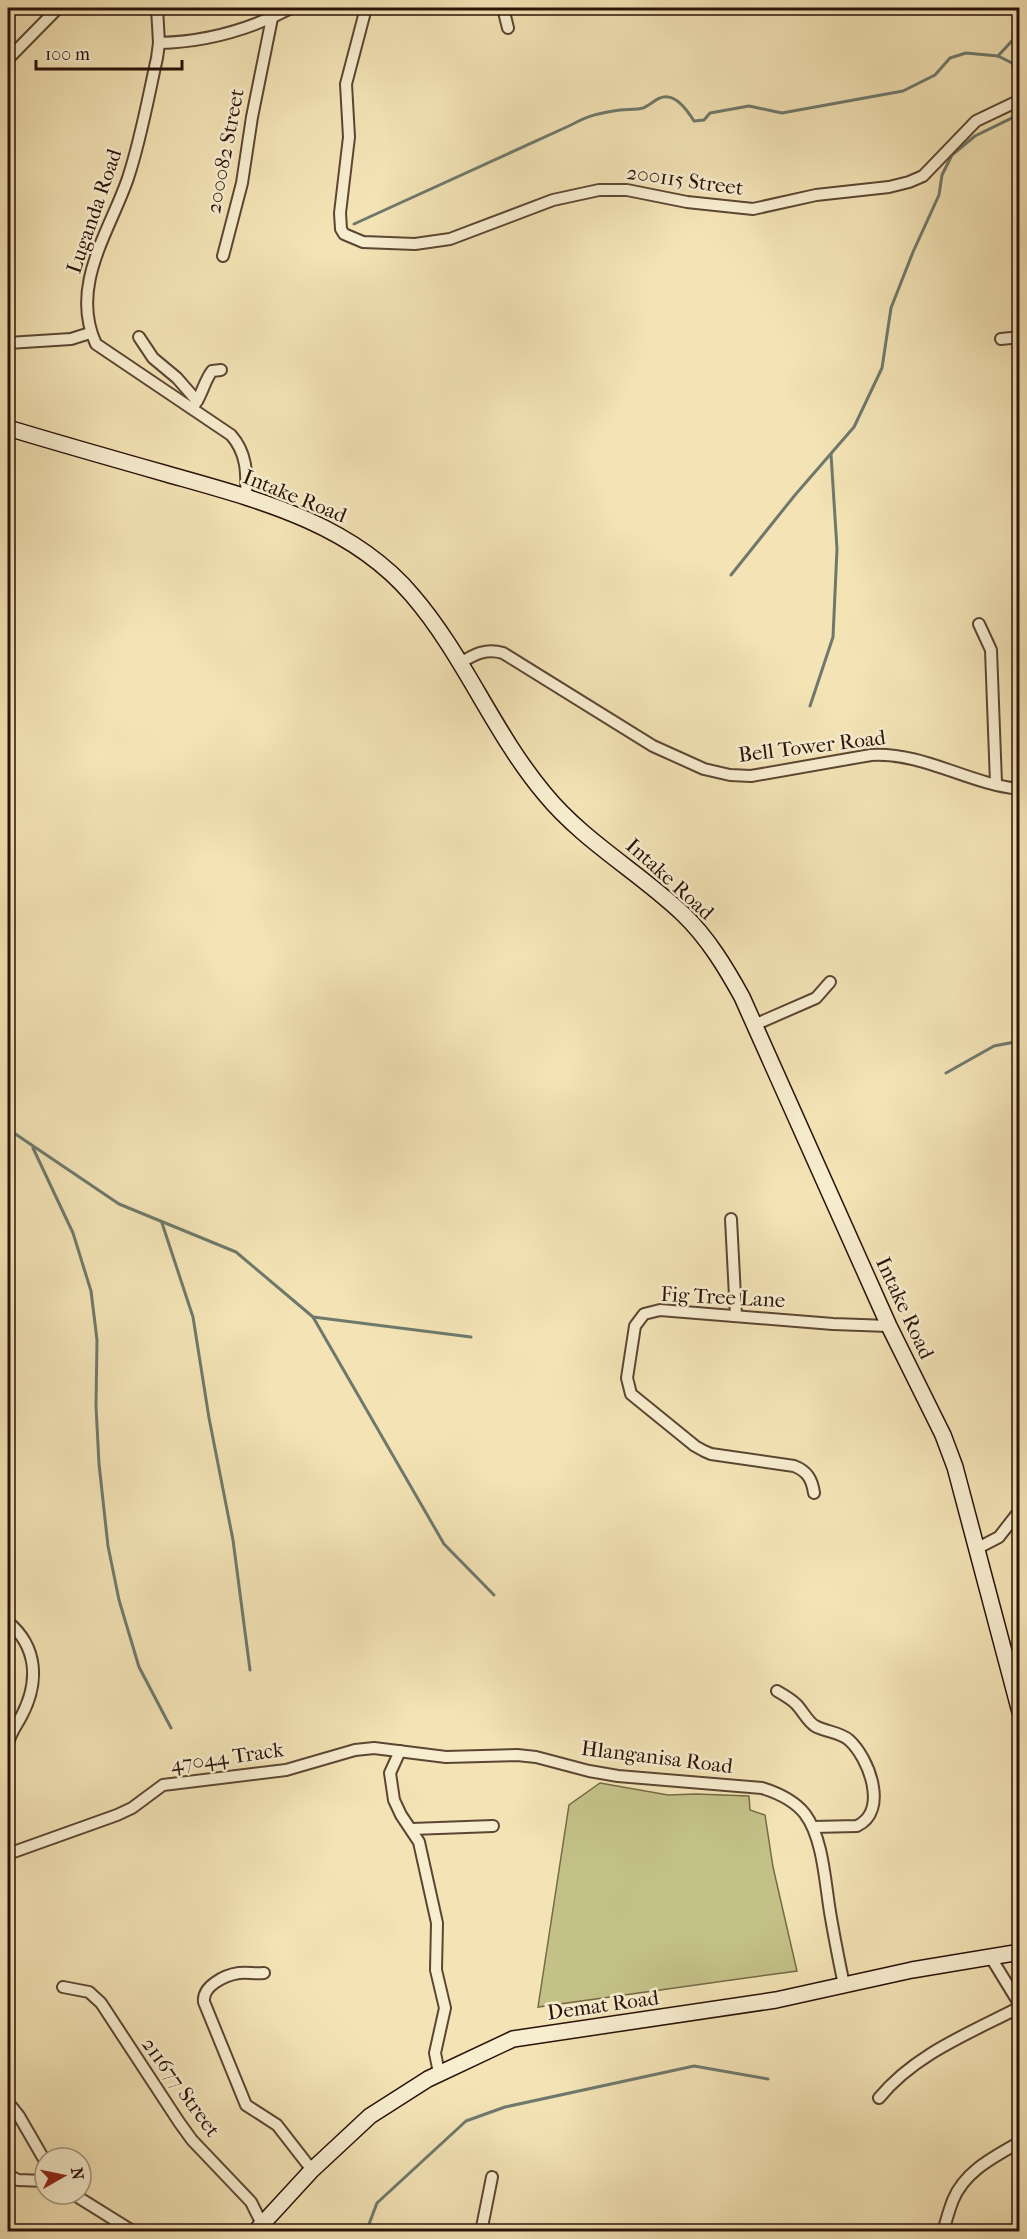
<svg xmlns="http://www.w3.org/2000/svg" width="1027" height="2239" font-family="'IM FELL French Canon',serif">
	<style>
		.green { fill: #c3c188; stroke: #766a48; stroke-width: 1.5 }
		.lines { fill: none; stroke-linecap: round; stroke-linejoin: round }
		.stream { stroke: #6e796c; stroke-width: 3 }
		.street-casing { stroke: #5c4633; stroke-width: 14 }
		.secondary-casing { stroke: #2a1208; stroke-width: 18 }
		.street { stroke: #f7edcf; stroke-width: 10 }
		.secondary { stroke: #f7edcf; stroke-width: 15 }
		.labels { text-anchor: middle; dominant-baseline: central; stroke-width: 5; stroke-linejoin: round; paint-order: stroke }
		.street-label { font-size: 21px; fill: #2a1208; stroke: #f7edcf }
	</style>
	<rect width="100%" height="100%" fill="#f3e3b5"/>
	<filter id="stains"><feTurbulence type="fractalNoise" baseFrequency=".00333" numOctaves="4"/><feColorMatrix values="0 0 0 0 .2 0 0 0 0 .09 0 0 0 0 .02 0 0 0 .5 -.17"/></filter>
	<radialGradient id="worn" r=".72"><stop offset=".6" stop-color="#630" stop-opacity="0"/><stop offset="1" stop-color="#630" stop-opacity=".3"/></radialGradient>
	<polygon class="green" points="600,1783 668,1795 696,1794 749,1796 750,1810 765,1815 773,1867 797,1971 538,2007 569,1805"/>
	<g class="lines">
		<g class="stream">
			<polyline points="998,56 1012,63 1020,86"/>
			<path d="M 354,224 L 571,125 C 589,115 600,113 620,110 C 627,109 636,110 643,108 C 651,105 659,95 668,97 C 679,98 689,113 694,121 L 704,120 L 710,113 L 749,106 L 782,113 L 903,91 L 935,75 L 950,58 L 966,53 L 998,56 L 1020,32"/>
			<polyline points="731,575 795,495 854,427 882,368 891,308 913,252 939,195 942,175 952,155 975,136 1020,114"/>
			<polyline points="810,706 833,637 837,549 831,454"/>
			<polyline points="946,1073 994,1046 1020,1041"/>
			<polyline points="8,1129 119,1204 236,1252 313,1317 444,1544 494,1595"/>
			<polyline points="33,1148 73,1233 91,1291 97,1340 96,1406 99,1464 108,1546 119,1600 139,1667 171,1728"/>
			<polyline points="162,1223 193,1317 209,1418 233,1540 250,1670"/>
			<polyline points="313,1317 471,1337"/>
			<polyline points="366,2232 377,2203 466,2121 505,2107 694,2066 768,2079"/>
		</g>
		<defs>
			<g id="street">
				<path d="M 157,8 L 159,43 L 157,58 C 148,98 141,139 128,178 C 110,231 69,286 96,344 L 231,435 C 247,453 247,473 246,497"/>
				<polyline points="366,8 346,84 349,137 340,213 341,229 344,234 363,242 415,244 450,239 553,200 599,190 627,190 687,202 753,209 816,195 889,187 909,182 923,176 976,121 1020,100"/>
				<polyline points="503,8 508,28"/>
				<path d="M 159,43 C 205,42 251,29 291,8"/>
				<polyline points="8,59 58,8"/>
				<polyline points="223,256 242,183 252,117 272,18"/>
				<polyline points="139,337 153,358 177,378 197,401 192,408"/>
				<polyline points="1001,339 1020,337"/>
				<polyline points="8,343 71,339 90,333"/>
				<path d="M 197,401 C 203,391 205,380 212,371 L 221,370"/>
				<polyline points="979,624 991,650 996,783"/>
				<path d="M 460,663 C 475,654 486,648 503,653 L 653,746 L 704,769 L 730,775 L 751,776 L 871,755 C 924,752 968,784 1020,789"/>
				<polyline points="754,1025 816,998 830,982"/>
				<polyline points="731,1219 736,1316"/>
				<path d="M 814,1493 C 812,1479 807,1471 794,1466 L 711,1454 L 704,1451 L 695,1446 L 631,1394 L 627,1378 L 635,1326 L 644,1314 L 660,1310 L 833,1324 L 889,1326"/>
				<polyline points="976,1549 999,1537 1020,1510"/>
				<path d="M 8,1622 C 38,1647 39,1682 22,1715 C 17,1725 10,1733 8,1744"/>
				<path d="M 777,1691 C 784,1695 791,1699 796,1704 C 803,1711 807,1721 815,1726 C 826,1732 840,1732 849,1740 C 869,1758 889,1811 857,1826 L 813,1827"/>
				<polyline points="400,1751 390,1773 394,1800 401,1815 419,1842 437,1923 436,1970 445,2008 435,2053 439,2073"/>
				<polyline points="412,1829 493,1826"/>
				<path d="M 8,1854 L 117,1815 L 132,1808 L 163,1785 L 286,1770 L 355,1750 L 374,1748 L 446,1757 L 517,1755 L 536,1757 L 589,1771 L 618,1776 L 762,1788 C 778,1793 794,1800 805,1814 C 823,1838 825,1882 830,1912 C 834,1936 839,1961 844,1985"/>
				<polyline points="990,1956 1020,2005"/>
				<path d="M 264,1973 C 255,1974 248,1972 239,1973 C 225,1975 202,1986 204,2002 L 246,2105 L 277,2125 L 312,2170"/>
				<polyline points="63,1987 89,1992 101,2003 179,2122 192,2140 251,2202 262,2224"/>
				<path d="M 879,2098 C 915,2054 970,2033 1020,2007"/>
				<polyline points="8,2102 19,2116 45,2161"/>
				<polyline points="8,2175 18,2180 45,2181"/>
				<polyline points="73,2194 134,2232"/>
				<polyline points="481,2232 492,2177"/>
				<path d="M 943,2232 C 946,2221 949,2210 953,2200 C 965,2171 994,2157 1020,2142"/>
			</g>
			<g id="secondary">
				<path d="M 8,428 C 61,444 114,459 167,474 C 255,499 350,522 412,595 C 464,655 493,732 544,793 C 583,841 639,872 683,914 C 708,938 726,968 742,997 L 889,1326 L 943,1435 L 955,1467 L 1020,1712"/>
				<polyline points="255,2232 312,2170 370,2116 428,2079 513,2039 776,2000 912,1970 1020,1952"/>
			</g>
		</defs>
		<use href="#street" class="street-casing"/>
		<use href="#secondary" class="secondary-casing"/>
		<use href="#street" class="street"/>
		<use href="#secondary" class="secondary"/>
	</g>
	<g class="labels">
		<g class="street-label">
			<text transform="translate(225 151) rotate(-79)">200082 Street</text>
			<text transform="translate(685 180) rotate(8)">200115 Street</text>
			<text transform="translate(94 211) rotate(-71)">Luganda Road</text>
			<text transform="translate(295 496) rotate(22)">Intake Road</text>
			<text transform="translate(812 746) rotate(-7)">Bell Tower Road</text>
			<text transform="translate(670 879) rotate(42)">Intake Road</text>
			<text transform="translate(723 1297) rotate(3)">Fig Tree Lane</text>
			<text transform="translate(905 1308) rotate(65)">Intake Road</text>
			<text transform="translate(227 1757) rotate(-8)">47044 Track</text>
			<text transform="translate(657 1757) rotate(7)">Hlanganisa Road</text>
			<text transform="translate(603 2005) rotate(-8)">Demat Road</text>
			<text transform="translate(181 2087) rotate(54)">211677 Street</text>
		</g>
	</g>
	<rect width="1027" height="2239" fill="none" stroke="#f3e3b5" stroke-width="30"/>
	<rect x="9" y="9" width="1009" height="2221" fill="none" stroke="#2a1208" stroke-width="3"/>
	<rect x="15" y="15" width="997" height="2209" fill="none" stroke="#2a1208" stroke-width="1.5"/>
	<g transform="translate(63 2176) rotate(81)"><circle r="28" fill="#f7edcf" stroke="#a5957f" stroke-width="1.5"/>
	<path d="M0-4.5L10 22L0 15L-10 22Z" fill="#8f2418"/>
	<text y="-9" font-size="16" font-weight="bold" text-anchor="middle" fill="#2a1208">N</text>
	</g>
	<path d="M36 60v9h146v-9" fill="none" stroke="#2a1208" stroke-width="3"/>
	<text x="45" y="60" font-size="18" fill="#2a1208" stroke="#f7edcf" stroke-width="4.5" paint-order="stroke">100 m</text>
	<rect width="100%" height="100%" filter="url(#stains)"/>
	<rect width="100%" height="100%" fill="url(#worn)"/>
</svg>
